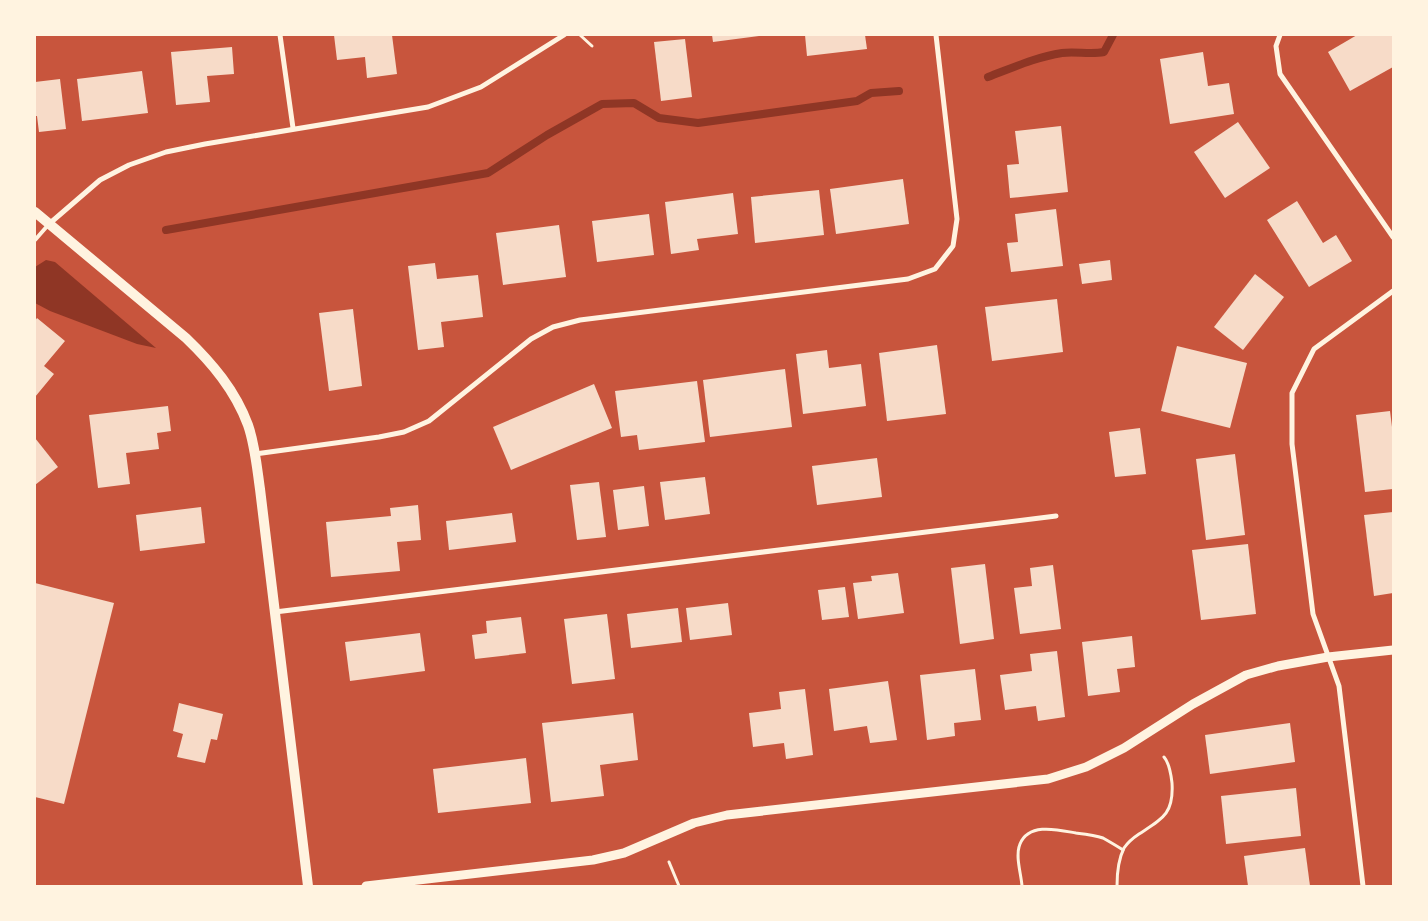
<svg xmlns="http://www.w3.org/2000/svg" width="1428" height="921" font-family="'Roboto Condensed',sans-serif">
	<style>
		.water { fill: #8f3625 }
		.lines { fill: none; stroke-linecap: round; stroke-linejoin: round }
		.stream { stroke: #8f3625; stroke-width: 8 }
		.building { fill: #f7dbc8 }
		.path { stroke: #fff3e0; stroke-width: 3 }
		.service { stroke: #fff3e0; stroke-width: 4 }
		.minor { stroke: #fff3e0; stroke-width: 5 }
		.tertiary { stroke: #fff3e0; stroke-width: 9 }
		.secondary { stroke: #fff3e0; stroke-width: 10 }
	</style>
	<rect width="100%" height="100%" fill="#c8553d"/>
	<polygon class="water" points="46,260 55,262 156,348 137,344 50,311 35,303 35,267"/>
	<g class="lines">
		<g class="stream">
			<path d="M 988,77 C 1012,68 1036,57 1062,53 C 1076,51 1090,55 1104,52 L 1113,35"/>
			<polyline points="166,230 488,173 547,135 602,104 634,103 659,118 698,123 857,101 871,93 899,91"/>
		</g>
	</g>
	<g class="building">
		<polygon points="334,35 392,35 397,74 367,78 365,57 337,60"/>
		<polygon points="712,35 759,35 759,36 713,42"/>
		<polygon points="805,35 865,35 867,49 807,56"/>
		<polygon points="1357,35 1393,35 1393,67 1350,91 1328,52"/>
		<polygon points="685,39 692,97 661,101 654,42"/>
		<polygon points="232,47 234,74 207,76 210,102 176,105 171,52"/>
		<polygon points="1203,52 1208,86 1229,83 1234,114 1170,124 1160,59"/>
		<polygon points="142,71 148,113 82,121 77,79"/>
		<polygon points="60,79 66,129 39,132 37,116 35,116 35,82"/>
		<polygon points="1238,122 1270,168 1225,198 1194,152"/>
		<polygon points="1061,126 1068,192 1010,198 1007,165 1019,164 1015,131"/>
		<polygon points="903,179 909,224 836,234 830,189"/>
		<polygon points="819,190 824,235 755,243 751,197"/>
		<polygon points="733,193 738,234 697,239 699,250 671,254 665,202"/>
		<polygon points="1297,201 1323,243 1336,235 1352,261 1309,287 1267,220"/>
		<polygon points="1056,209 1063,266 1011,272 1007,243 1018,242 1015,214"/>
		<polygon points="649,214 654,255 597,262 592,221"/>
		<polygon points="559,225 566,277 503,285 496,233"/>
		<polygon points="1110,260 1112,280 1082,284 1079,264"/>
		<polygon points="435,263 437,279 478,275 483,317 441,322 444,347 418,350 408,266"/>
		<polygon points="1255,274 1284,297 1243,350 1214,327"/>
		<polygon points="1057,299 1063,352 992,361 985,307"/>
		<polygon points="353,309 362,386 329,391 319,313"/>
		<polygon points="37,318 65,341 44,366 54,374 35,397 35,321"/>
		<polygon points="937,345 946,414 887,421 879,353"/>
		<polygon points="1177,346 1247,363 1230,428 1161,411"/>
		<polygon points="827,350 829,368 861,364 866,406 803,414 796,354"/>
		<polygon points="785,369 792,427 710,437 703,380"/>
		<polygon points="697,381 705,442 639,450 637,435 621,437 615,391"/>
		<polygon points="594,384 612,428 511,470 493,427"/>
		<polygon points="168,406 171,431 157,433 159,449 126,453 130,484 98,488 89,415"/>
		<polygon points="1390,411 1393,435 1393,489 1365,492 1356,415"/>
		<polygon points="1140,428 1146,474 1115,477 1109,432"/>
		<polygon points="35,438 58,467 35,485"/>
		<polygon points="1235,454 1245,535 1206,540 1196,459"/>
		<polygon points="877,458 882,497 817,505 812,466"/>
		<polygon points="705,477 710,514 665,520 660,482"/>
		<polygon points="599,482 606,537 577,540 570,485"/>
		<polygon points="644,486 649,526 618,530 613,490"/>
		<polygon points="418,505 421,540 397,542 400,571 331,577 326,522 391,516 390,508"/>
		<polygon points="201,507 205,543 140,551 136,515"/>
		<polygon points="1393,512 1393,593 1374,596 1364,515"/>
		<polygon points="512,513 516,542 449,550 446,521"/>
		<polygon points="1248,544 1256,614 1201,620 1192,550"/>
		<polygon points="985,564 994,639 960,644 951,568"/>
		<polygon points="1053,565 1061,629 1020,634 1014,588 1032,586 1030,568"/>
		<polygon points="898,573 904,613 858,619 853,583 872,581 871,576"/>
		<polygon points="35,583 114,603 64,804 35,797"/>
		<polygon points="845,587 849,617 822,620 818,590"/>
		<polygon points="728,603 732,635 690,640 686,608"/>
		<polygon points="678,608 682,642 631,648 627,614"/>
		<polygon points="607,614 615,679 572,684 564,619"/>
		<polygon points="521,617 526,653 475,659 472,635 487,633 486,621"/>
		<polygon points="420,633 425,671 350,681 345,642"/>
		<polygon points="1132,636 1135,667 1117,669 1120,692 1088,696 1082,642"/>
		<polygon points="1057,651 1065,717 1038,721 1036,706 1005,710 1000,675 1032,671 1030,654"/>
		<polygon points="975,669 981,720 954,723 955,736 927,740 920,675"/>
		<polygon points="888,681 897,740 870,743 867,726 834,731 829,689"/>
		<polygon points="805,689 813,755 786,759 784,743 753,747 749,713 781,709 779,692"/>
		<polygon points="179,703 223,714 217,740 211,739 205,763 177,757 183,734 173,731"/>
		<polygon points="633,713 638,760 600,765 604,796 551,802 542,723"/>
		<polygon points="1290,723 1295,762 1210,774 1205,735"/>
		<polygon points="526,758 531,803 438,813 433,769"/>
		<polygon points="1296,788 1301,836 1226,844 1221,796"/>
		<polygon points="1305,848 1310,886 1248,886 1244,856"/>
	</g>
	<g class="lines">
		<g class="path">
			<polyline points="580,35 592,46"/>
			<polyline points="669,862 679,886"/>
			<path d="M 1022,886 C 1021,873 1015,856 1020,844 C 1029,822 1059,830 1076,833 C 1085,834 1095,835 1103,838 C 1110,842 1117,846 1123,850"/>
			<path d="M 1117,886 C 1117,874 1119,858 1124,848 C 1128,842 1133,838 1139,834 C 1162,819 1174,814 1172,783 C 1171,775 1170,764 1164,757"/>
		</g>
		<polyline class="service" points="35,240 49,224"/>
		<g class="minor">
			<polyline points="280,35 293,128"/>
			<polyline points="1280,35 1276,46 1280,74 1393,237"/>
			<polyline points="49,224 100,180 129,165 166,152 205,144 428,107 481,87 564,35"/>
			<polyline points="255,454 379,437 404,432 429,421 531,339 553,327 580,320 908,279 935,269 953,246 957,219 936,35"/>
			<polyline points="275,612 1056,516"/>
			<polyline points="1363,886 1339,686 1313,614 1292,444 1292,393 1314,349 1393,291"/>
		</g>
		<polyline class="tertiary" points="366,886 593,860 624,853 694,823 727,815 1048,779 1086,767 1124,748 1193,704 1246,675 1278,666 1328,657 1393,650"/>
		<path class="secondary" d="M 35,212 L 186,338 C 212,363 235,390 248,425 C 255,445 257,468 260,489 L 308,886"/>
	</g>
	<rect width="1428" height="921" fill="none" stroke="#fff3e0" stroke-width="72"/>
</svg>
